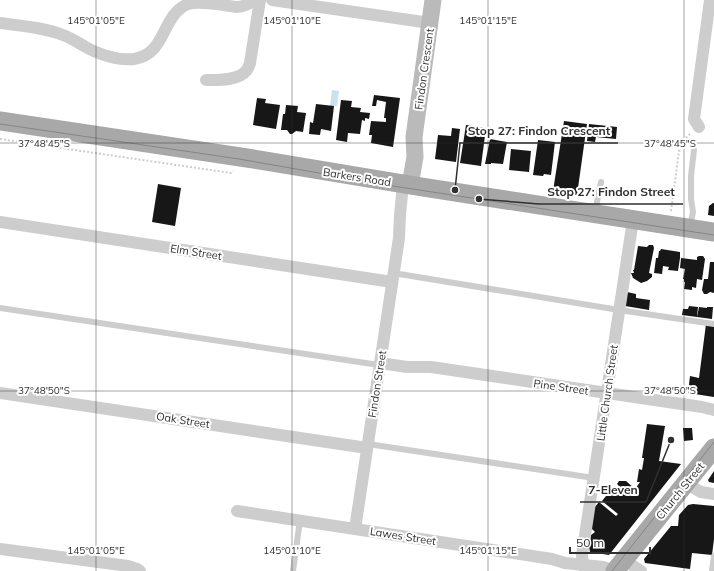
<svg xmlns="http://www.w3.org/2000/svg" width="714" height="571" font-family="Mulish,sans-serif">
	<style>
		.water { fill: #cae2ec }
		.building { fill: #171717 }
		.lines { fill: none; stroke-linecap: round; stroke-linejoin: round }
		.path { stroke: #cdcdcd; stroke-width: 2; stroke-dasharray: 2 2; stroke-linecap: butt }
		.lane { stroke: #cdcdcd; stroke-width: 6 }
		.street { stroke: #cdcdcd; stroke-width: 12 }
		.secondary { stroke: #bababa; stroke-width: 17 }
		.primary { stroke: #a8a8a8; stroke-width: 19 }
		.tram { stroke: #858585; stroke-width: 1 }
		.ticks { fill: none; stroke: #303030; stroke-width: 1; stroke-opacity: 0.45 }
		.labels { text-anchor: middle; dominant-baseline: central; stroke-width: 4; stroke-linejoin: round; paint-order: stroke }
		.street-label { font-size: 11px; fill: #303030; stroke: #fff }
		.ticks-label { font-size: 10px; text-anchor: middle; fill: #303030; stroke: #fff; stroke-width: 4; stroke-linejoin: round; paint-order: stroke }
		.leader { fill: none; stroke: #303030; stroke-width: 1.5 }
		.callout-dot { fill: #303030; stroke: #fff; stroke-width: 1.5 }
		.callout-label { font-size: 12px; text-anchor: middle; font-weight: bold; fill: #303030; stroke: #fff; stroke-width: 4; stroke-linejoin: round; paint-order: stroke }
	</style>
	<rect width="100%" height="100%" fill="#fff"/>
	<polygon class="water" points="332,90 339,91 337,106 330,106"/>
	<g class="building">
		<polygon points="374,95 400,98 393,147 371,143 372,135 369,135 371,121 386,122 386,118 384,118 386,102 377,100 376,106 372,106"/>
		<polygon points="257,98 266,99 265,103 280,105 276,129 253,125"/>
		<polygon points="341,100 352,101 351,107 361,108 360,112 370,113 369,119 365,118 365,121 362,120 360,134 348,133 347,142 336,140"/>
		<polygon points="316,104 334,106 331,131 321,129 320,135 309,134 310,122 313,123"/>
		<polygon points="286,105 298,106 297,112 306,113 303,132 296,131 292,134 290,134 287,130 281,130 283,114 285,114"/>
		<polygon points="564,121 587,124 577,195 553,191"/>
		<polygon points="589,124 617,127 616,139 596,137 595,142 587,141"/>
		<polygon points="466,125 486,128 481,166 460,163"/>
		<polygon points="452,128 460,129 456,162 435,159 438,135 451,136"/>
		<polygon points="490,139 507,142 503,164 491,163 491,164 485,164"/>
		<polygon points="538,140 555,142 551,175 544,174 543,176 533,175"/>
		<polygon points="511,149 531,151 529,172 509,170"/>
		<polygon points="158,184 181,188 175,226 152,222"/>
		<polygon points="713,203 714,203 714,216 708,215 709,206"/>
		<polygon points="649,245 653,245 654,248 649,273 652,274 652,277 647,281 641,283 633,278 631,273 634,273 633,270 634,270 638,246 647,247"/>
		<polygon points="661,249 680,252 680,258 678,271 668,270 669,267 663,266 662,274 654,273 656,258 658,258 659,251 660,251"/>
		<polygon points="699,256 703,256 705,259 702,280 697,279 696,288 692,287 692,290 684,289 685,282 684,282 684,279 683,279 685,269 680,268 681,258 697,260 697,257"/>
		<polygon points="710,262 714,262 714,293 710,292 707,294 704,294 702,290 704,279 708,279"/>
		<polygon points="627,292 636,294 636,298 650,300 649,310 625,306"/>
		<polygon points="689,306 698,307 697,317 682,315 683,309 688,309"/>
		<polygon points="699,307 707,308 707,307 713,307 712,319 697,317"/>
		<polygon points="706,324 714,325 714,397 688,393 690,376 699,378"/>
		<polygon points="647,424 665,426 659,461 681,464 609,555 590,552 589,546 591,535 595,532 591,528 594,508 599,502 616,516 618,514 602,501 606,496 598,490 603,484 614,493 619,486 617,484 619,481 626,481 635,489 640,482 637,482 639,469 642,470 644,458 642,458"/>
		<polygon points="683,428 692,428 693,440 684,441"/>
		<polygon points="714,471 714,483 709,482 708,480"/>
		<polygon points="693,504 714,506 714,539 712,555 692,553 690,569 645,563 644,559 671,526 678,526 679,515 688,505"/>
	</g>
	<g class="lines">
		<g class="path">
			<polyline points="0,139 231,173 233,171"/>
			<polyline points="671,211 680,144 690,134"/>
		</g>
		<g class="lane">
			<polyline points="595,212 601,182"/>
			<polyline points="690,226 693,212 691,199 691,176 694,150"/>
			<polyline points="393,273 619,310 714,324"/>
			<polyline points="0,308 379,365"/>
			<polyline points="368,444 594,478"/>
			<polyline points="293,571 300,520"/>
			<polyline points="712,571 714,556"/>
		</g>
		<g class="street">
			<polyline points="272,0 430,23"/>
			<path d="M 0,23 C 21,26 43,27 63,35 C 71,38 77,42 84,46 C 97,54 119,61 134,59 C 167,54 161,15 188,4 C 201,0 222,5 236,7 C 243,7 248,5 254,0"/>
			<path d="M 206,80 C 217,80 238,81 246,71 C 248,69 249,66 250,63 L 260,0"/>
			<polyline points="699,127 694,119 710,0"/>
			<polyline points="0,222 392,282"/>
			<polyline points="380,363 407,367 431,367 702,407 714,410"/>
			<polyline points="0,393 367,448"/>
			<polyline points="685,483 701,492 714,494"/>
			<polyline points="237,511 552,559 565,563 603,567 615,571"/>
			<polyline points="355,529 399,238 400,215 403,184"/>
			<polyline points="0,549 128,566 137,569 140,571"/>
			<polyline points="624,560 641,571"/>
			<polyline points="583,566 582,555 633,220"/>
		</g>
		<polyline class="secondary" points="410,185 415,157 414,137 433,0"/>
		<g class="primary">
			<polyline points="0,121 247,158 422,187 714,232"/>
			<polyline points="615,571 714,448"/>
		</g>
		<g class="tram">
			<polyline points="0,124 239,159 393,186 714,235"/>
			<polyline points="612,571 714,442"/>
		</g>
	</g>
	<path class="ticks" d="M 96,0 L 96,571M 292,0 L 292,571M 488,0 L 488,571M 684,0 L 684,571M 0,143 L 714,143M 0,391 L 714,391"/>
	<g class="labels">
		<g class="street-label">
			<text transform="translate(424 69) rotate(-82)">Findon Crescent</text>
			<text transform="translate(357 177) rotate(9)">Barkers Road</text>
			<text transform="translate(196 252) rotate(9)">Elm Street</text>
			<text transform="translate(377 384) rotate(-81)">Findon Street</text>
			<text transform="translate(561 387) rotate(8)">Pine Street</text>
			<text transform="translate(607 393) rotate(-82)">Little Church Street</text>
			<text transform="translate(183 420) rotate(9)">Oak Street</text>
			<text transform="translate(680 491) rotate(-51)">Church Street</text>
			<text transform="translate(403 536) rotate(9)">Lawes Street</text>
		</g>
	</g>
	<g class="ticks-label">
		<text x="96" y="24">145°01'05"E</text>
		<text x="292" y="24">145°01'10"E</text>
		<text x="488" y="24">145°01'15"E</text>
		<text x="44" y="147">37°48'45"S</text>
		<text x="670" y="147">37°48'45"S</text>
		<text x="44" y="394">37°48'50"S</text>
		<text x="670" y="394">37°48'50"S</text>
		<text x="96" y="554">145°01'05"E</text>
		<text x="292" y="554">145°01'10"E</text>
		<text x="488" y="554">145°01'15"E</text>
	</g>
	<path class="leader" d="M455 190L460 143H618M479 199L539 204H683M671 440L646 502H580"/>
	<g class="callout-dot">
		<circle cx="455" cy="190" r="4"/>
		<circle cx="479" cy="199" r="4"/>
		<circle cx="671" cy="440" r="4"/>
	</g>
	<g class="callout-label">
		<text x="539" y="135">Stop 27: Findon Crescent</text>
		<text x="611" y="196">Stop 27: Findon Street</text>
		<text x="613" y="494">7-Eleven</text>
	</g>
	<path d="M570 547v6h80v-6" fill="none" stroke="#303030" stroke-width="2"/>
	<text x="576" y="547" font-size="12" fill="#303030" stroke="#ffffff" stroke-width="3" paint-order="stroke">50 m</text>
</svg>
